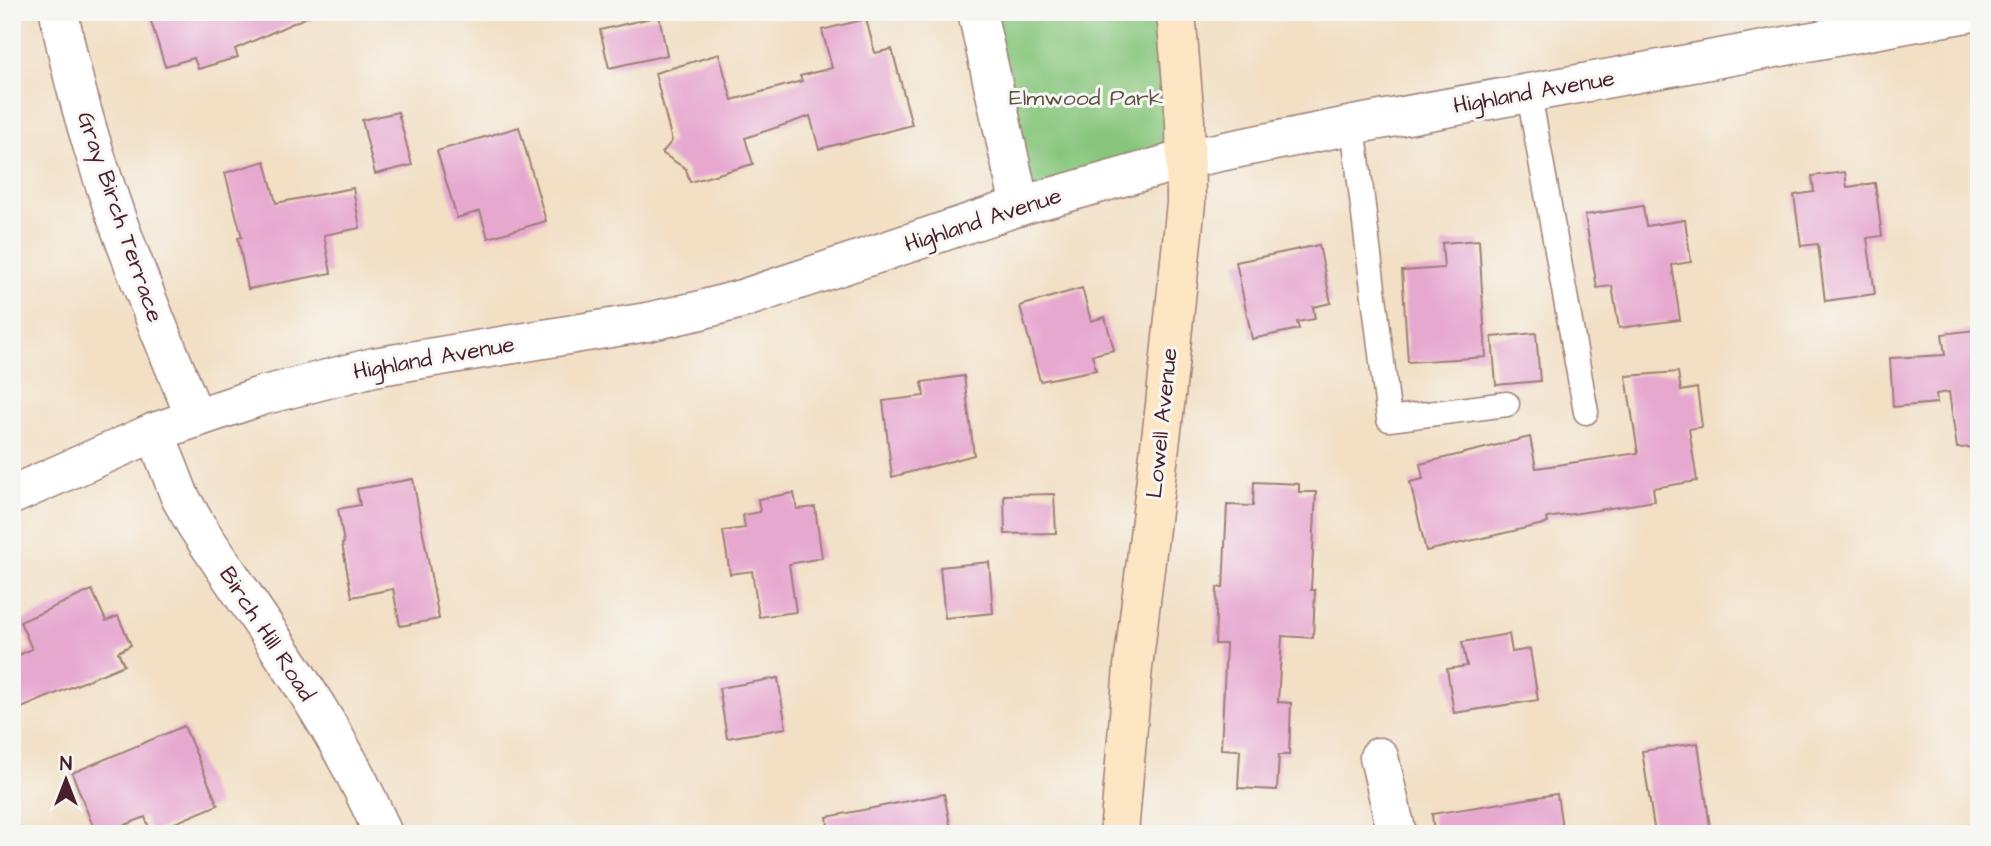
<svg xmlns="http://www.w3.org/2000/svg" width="1991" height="846" font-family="'Architects Daughter',sans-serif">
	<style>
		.green { fill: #87c67c; stroke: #687254; stroke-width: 2 }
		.building { fill: #e7a8d0 }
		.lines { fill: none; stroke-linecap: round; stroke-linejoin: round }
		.lane-casing { stroke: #9e7f78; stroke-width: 27 }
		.street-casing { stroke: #9e7f78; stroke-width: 41 }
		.secondary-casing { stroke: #9e7f78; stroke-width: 41 }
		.lane { stroke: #fff; stroke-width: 24 }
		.street { stroke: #fff; stroke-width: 38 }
		.secondary { stroke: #fce6c4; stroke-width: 38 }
		.labels { text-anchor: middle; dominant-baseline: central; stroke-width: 6; stroke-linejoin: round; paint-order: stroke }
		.street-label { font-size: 23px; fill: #4a1f2b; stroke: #f6f6f2 }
		.park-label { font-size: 23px; fill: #5c5143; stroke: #f6f6f2 }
	</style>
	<rect width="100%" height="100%" fill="#f6f6f2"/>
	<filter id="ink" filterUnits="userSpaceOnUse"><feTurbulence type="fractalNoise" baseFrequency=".0143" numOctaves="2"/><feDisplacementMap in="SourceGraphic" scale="14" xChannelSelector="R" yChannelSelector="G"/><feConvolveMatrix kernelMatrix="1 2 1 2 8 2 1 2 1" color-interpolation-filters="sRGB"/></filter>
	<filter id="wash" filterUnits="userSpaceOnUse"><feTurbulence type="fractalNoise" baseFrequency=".00686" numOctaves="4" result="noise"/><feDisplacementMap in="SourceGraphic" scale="28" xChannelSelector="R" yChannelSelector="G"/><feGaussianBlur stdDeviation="1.57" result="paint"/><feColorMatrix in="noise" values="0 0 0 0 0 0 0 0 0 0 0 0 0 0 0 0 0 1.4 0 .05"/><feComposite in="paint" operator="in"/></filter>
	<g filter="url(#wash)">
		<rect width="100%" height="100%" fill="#f2dfc4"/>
		<polygon class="green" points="977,12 1176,12 1186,159 1020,206"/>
		<g id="blocks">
			<g class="building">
				<polygon points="148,12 318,12 235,49 238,57 198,69 194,58 165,66"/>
				<polygon points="659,16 667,55 609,68 600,30"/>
				<polygon points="866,19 875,53 892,49 912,125 819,149 810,116 745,138 753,164 690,182 686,169 662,153 672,141 655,73 719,54 732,100 802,81 800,76 832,68 822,30"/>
				<polygon points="398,112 412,165 375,174 362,120"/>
				<polygon points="519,127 546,221 488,238 480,211 457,218 437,151"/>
				<polygon points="265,161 276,203 353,188 360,228 324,235 331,273 248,289 238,238 242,237 225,173"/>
				<polygon points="1845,172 1847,187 1875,183 1882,236 1867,238 1875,294 1825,301 1818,244 1801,246 1794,195 1814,192 1812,176"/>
				<polygon points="1643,206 1646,226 1685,220 1691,262 1672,265 1680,320 1619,328 1612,286 1597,288 1585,215"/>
				<polygon points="1479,240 1486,357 1408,362 1402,271 1444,268 1442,243"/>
				<polygon points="1319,245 1331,303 1313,307 1315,319 1297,322 1299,329 1252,339 1236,262"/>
				<polygon points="1082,288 1091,321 1105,317 1114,350 1092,355 1096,370 1040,381 1020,306"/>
				<polygon points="1975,330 1979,352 1979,447 1957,448 1949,392 1936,394 1937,403 1893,407 1890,358 1945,355 1942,334"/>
				<polygon points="1536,333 1540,381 1496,385 1492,337"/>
				<polygon points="1678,372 1681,391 1697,388 1702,427 1689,429 1697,481 1653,488 1655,501 1547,518 1548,523 1426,551 1410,482 1423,479 1420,464 1530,437 1536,468 1638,453 1626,376"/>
				<polygon points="964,376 974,455 892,477 883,401 924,396 922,382"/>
				<polygon points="413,479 439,619 400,626 393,589 352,597 342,544 344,543 338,509 360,505 357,489"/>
				<polygon points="1254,482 1299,484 1299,492 1316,492 1311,590 1315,590 1313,638 1282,636 1278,702 1291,703 1289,755 1279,755 1277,790 1238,788 1240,750 1221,749 1226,644 1215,644 1217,587 1223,588 1227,505 1253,506"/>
				<polygon points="794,493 797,509 815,507 822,558 789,564 796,612 759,617 752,571 730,574 723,531 745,528 743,515 760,512 758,499"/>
				<polygon points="1054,494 1056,533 1005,534 1004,495"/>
				<polygon points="989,562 993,613 945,618 940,567"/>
				<polygon points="92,590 106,621 118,616 131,645 118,652 124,665 12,712 12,658 32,649 20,622"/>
				<polygon points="1509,634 1512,652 1530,649 1538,700 1454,713 1447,669 1467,666 1462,642"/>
				<polygon points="778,678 786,728 727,738 719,688"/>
				<polygon points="184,726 218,805 151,833 145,817 103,834 96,834 72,773"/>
				<polygon points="1698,743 1711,834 1655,834 1642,751"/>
				<polygon points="944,794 952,834 829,834 827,817"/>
				<polygon points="1557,794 1563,834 1434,834 1432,814"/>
			</g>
		</g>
	</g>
	<g filter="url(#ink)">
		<use href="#blocks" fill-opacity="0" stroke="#9e7f78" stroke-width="2"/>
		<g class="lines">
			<defs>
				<g id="lane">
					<polyline points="1529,94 1586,412"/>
					<polyline points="1353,125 1389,419 1507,404"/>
				</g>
				<g id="street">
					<path d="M 59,12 C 85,153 141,286 195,417"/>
					<polyline points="977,12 1020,206"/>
					<path d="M 155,432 L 180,497 L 196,525 C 261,624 338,725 383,834"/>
					<polyline points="12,495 155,432 261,396 374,367 647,322 697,311 745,298 1020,206 1186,159 1353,125 1972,12"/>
					<polyline points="1379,757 1397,834"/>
				</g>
				<polyline id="secondary" points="1119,834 1133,667 1165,405 1186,203 1185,121 1176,12"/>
			</defs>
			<use href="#lane" class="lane-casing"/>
			<use href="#street" class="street-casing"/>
			<use href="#secondary" class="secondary-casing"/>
			<use href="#lane" class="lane"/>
			<use href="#street" class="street"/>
			<use href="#secondary" class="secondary"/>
		</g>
	</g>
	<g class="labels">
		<g class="street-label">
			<text transform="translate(1534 92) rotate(-10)">Highland Avenue</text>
			<text transform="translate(120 217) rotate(71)">Gray Birch Terrace</text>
			<text transform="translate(983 220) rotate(-18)">Highland Avenue</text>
			<text transform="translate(434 358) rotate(-10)">Highland Avenue</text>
			<text transform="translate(1162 423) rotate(-84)">Lowell Avenue</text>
			<text transform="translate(267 634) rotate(57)">Birch Hill Road</text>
		</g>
		<g class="park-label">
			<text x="1086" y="98">Elmwood Park</text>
		</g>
	</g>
	<rect width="1991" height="846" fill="none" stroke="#f6f6f2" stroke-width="42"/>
	<g transform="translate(66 780)" stroke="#f6f6f2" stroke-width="5" paint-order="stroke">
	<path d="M0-5L12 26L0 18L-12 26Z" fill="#4a1f2b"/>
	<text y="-10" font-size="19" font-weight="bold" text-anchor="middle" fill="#4a1f2b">N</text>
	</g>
</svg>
